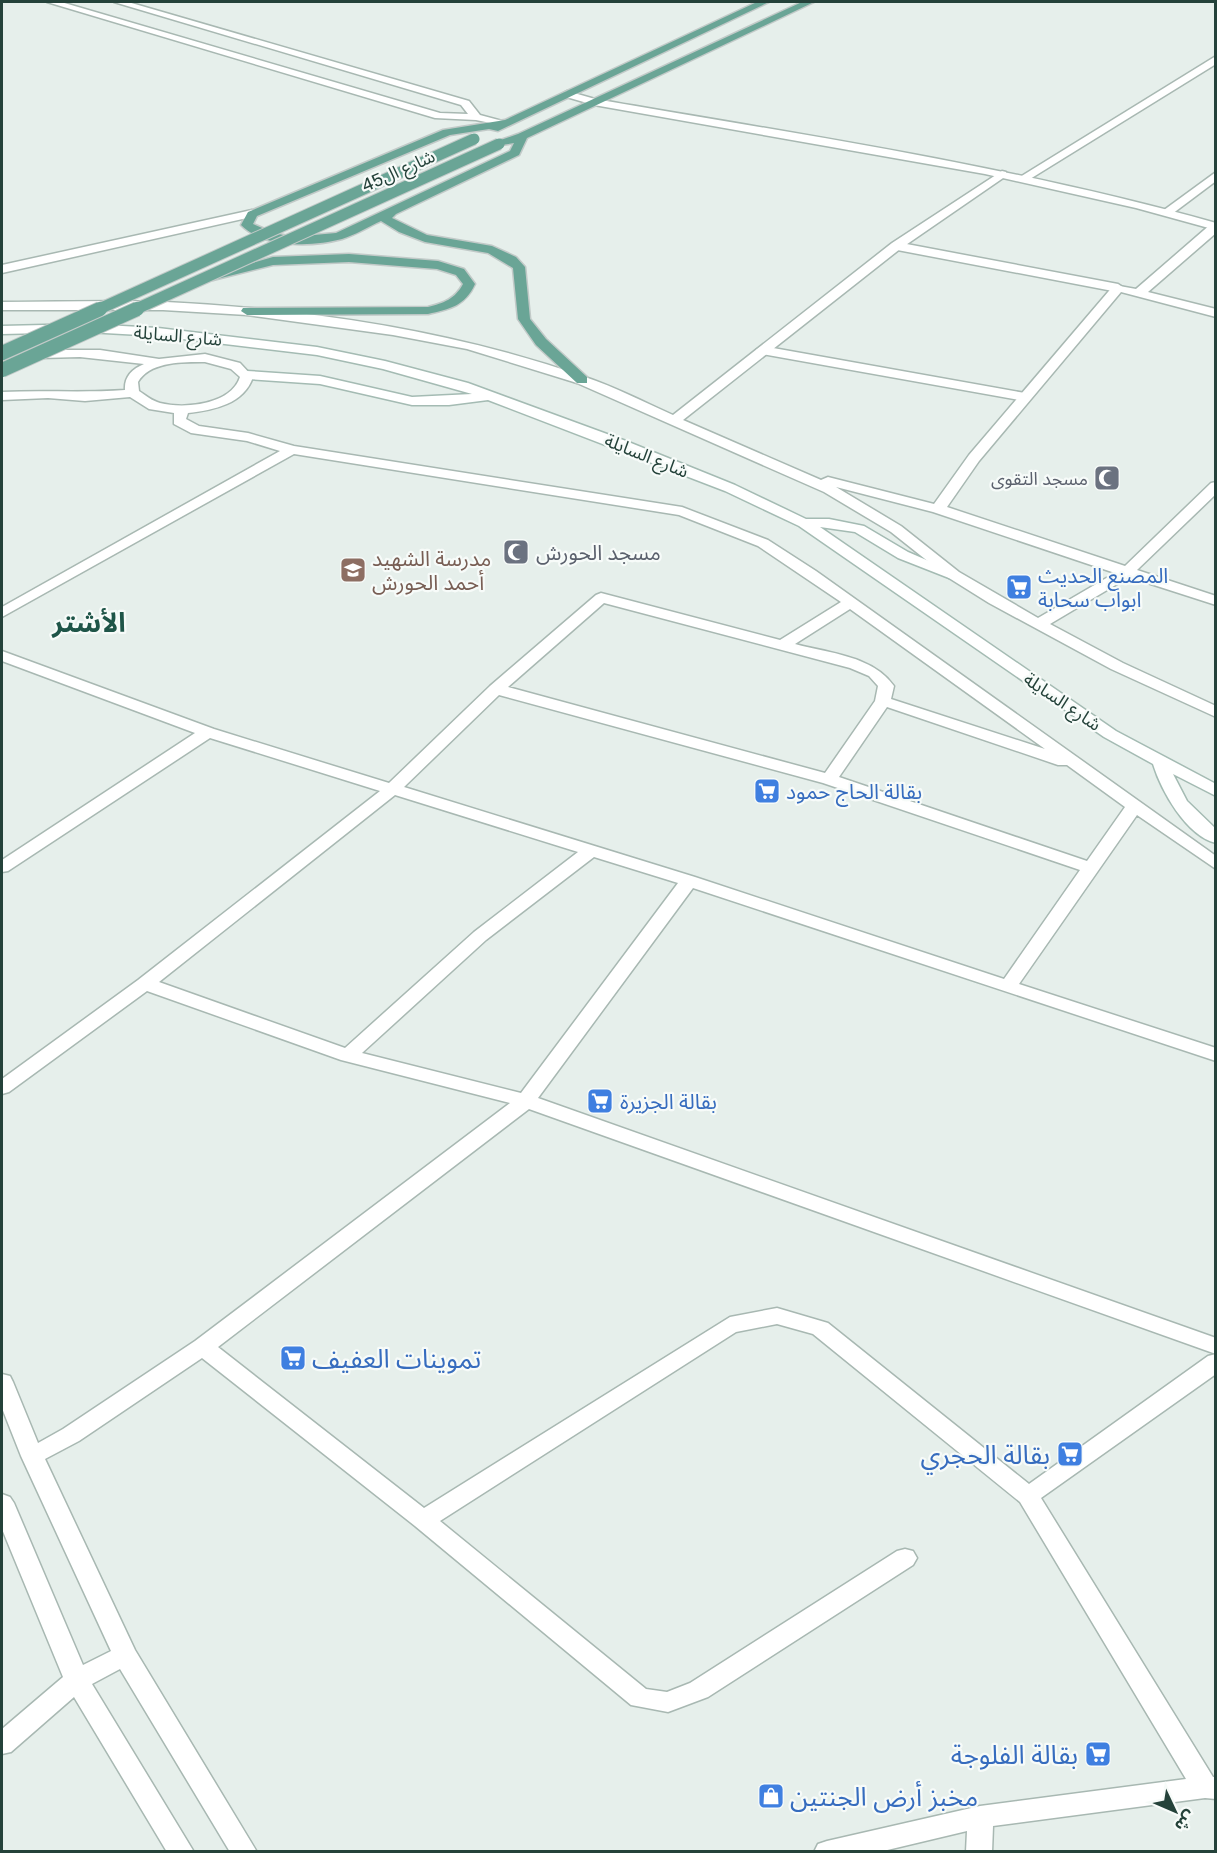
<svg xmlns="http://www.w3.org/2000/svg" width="1217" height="1853" font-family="'Golos Text','Noto Sans Arabic',sans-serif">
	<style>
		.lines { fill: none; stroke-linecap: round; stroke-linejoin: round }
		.pedestrian-casing { stroke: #a8b8b2; stroke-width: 3 }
		.minor-casing { stroke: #a8b8b2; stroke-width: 3 }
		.tertiary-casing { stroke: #a8b8b2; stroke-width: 3 }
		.secondary-casing { stroke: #a4bbb3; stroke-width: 3 }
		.primary-casing { stroke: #c2cac8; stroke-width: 3 }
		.pedestrian { fill: #fff; fill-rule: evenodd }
		.minor { fill: #fff; fill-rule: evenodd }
		.tertiary { fill: #fff; fill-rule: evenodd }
		.secondary { fill: #fff; fill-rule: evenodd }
		.primary { fill: #6aa596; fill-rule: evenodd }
		.primary-bridge-far1-casing { stroke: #c2cac8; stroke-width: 13; stroke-linecap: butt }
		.primary-bridge-casing { stroke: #c2cac8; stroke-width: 16; stroke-linecap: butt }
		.primary-bridge-far1 { stroke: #6aa596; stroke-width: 11 }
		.primary-bridge { stroke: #6aa596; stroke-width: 14 }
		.labels { text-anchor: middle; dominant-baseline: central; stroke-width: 4.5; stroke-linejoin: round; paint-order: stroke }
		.far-street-label { font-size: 18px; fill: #24423a; stroke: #f7fbf9 }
		.far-worship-label { font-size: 18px; fill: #5b616d; stroke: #f7fbf9; text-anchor: end }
		.worship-label { font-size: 21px; fill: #5b616d; stroke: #f7fbf9; text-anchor: start }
		.education-label { font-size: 21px; fill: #785e54; stroke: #f7fbf9; text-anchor: start }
		.shop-label { font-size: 21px; fill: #366cbe; stroke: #f7fbf9; text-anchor: start }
		.near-shop-label { font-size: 26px; fill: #366cbe; stroke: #f7fbf9; text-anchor: start }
		.district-label { font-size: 27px; font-weight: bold; fill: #1f5548; stroke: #f7fbf9 }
	</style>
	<rect width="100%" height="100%" fill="#e6efeb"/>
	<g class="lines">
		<defs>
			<g id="pedestrian">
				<polygon points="896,242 1118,284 1124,288 1118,292 892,249 890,246"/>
				<polygon points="762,346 1025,393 1032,397 1025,401 757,353 756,350"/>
			</g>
			<g id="minor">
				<polygon points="1216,56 1216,64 1030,179 1020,177"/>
				<path d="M 1002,171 L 1006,172 L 1006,176 L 900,249 L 683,420 L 821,480 L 828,477 L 934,504 L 969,455 L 1114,285 L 1136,289 L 1211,224 L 1216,224 L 1216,233 L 1148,292 L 1216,309 L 1216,317 L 1121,292 L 979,461 L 947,507 L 1125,566 L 1211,483 L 1216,482 L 1216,494 L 1137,570 L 1216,596 L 1216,605 L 1129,577 L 1050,624 L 1123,663 L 1216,706 L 1216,717 L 1111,669 L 989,603 L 949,578 L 891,532 L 824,492 L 577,383 L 467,349 L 393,335 L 247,315 L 163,310 L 2,310 L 2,302 C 56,302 111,300 166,302 C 307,309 451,330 585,377 C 615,387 644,402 673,415 L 892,243 ZM 836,487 L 933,512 L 1115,573 L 1038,618 L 959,572 L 901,526 Z"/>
				<polygon points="1216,172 1216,181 1172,214 1164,214 1164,210"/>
				<polygon points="252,210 256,212 256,216 2,273 2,265"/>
				<path d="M 41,350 L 100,350 L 159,359 L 205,354 L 240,363 L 253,377 C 244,404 214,410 188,413 L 186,419 L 199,426 L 248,433 L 294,446 L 682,507 L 768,540 L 816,571 L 1216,856 L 1216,869 L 1137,815 L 1019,984 L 1216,1048 L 1216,1061 L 693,888 L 538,1098 L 1216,1338 L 1216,1354 L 529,1109 L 218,1347 L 424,1508 L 730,1317 L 777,1308 L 828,1323 L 1029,1484 L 1208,1356 L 1216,1354 L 1216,1374 L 1041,1498 L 1213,1777 L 1216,1777 L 1216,1799 L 1205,1798 L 993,1826 L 992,1852 L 966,1852 L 967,1831 L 879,1852 L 814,1852 L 818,1844 L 827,1841 L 980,1806 L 1186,1779 L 1020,1502 L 813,1334 L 777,1324 L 736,1332 L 440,1521 L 646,1689 L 667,1692 L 690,1683 L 897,1551 L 905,1549 L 913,1551 L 917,1558 L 913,1565 L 708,1697 L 668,1712 L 631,1705 L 415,1526 L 202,1358 L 79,1441 L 45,1459 L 135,1650 L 257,1852 L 230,1852 L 120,1669 L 92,1684 L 194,1852 L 167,1852 L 74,1697 L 11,1752 L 2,1754 L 2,1729 L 63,1677 L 2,1529 L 2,1494 L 10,1497 L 14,1503 L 83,1665 L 111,1651 L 21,1456 L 2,1408 L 2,1374 L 10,1376 L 13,1382 L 38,1443 L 63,1429 L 195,1341 L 510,1103 L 341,1060 L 147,991 L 9,1092 L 2,1094 L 2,1079 L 138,980 L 380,791 L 210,738 L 8,871 L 2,872 L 2,860 L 195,733 L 2,661 L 2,651 L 214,729 L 389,783 L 490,686 L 596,595 L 601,593 L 780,640 L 841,602 L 758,546 L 679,515 L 294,454 L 2,617 L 2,607 L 280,451 L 247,441 L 191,433 L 174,424 L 174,413 L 149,409 L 130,397 L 85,401 L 48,398 L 2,400 L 2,392 C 43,390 84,393 125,390 C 124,377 132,369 144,364 L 80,357 L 2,359 L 2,351 ZM 205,362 L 231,369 L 240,377 C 231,405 184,409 160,403 C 152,401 145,395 139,391 L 138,382 C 150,361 184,362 205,362 ZM 604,603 L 850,668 L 869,676 L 878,686 L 875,701 L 825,773 L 508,687 ZM 850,609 L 1045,749 L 891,699 L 894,686 C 873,656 829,653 795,644 ZM 499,695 L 823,783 L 1080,870 L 1004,979 L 695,877 L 404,787 ZM 887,707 L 1058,765 L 1067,765 L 1125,807 L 1087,861 L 839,777 ZM 395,795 L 578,852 L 474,932 L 345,1048 L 159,982 ZM 594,857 L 678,883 L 521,1093 L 362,1053 L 486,940 Z"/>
			</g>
			<g id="tertiary">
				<polygon points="47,2 61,2 440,113 468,114 461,105 114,2 128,2 469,101 480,115 510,123 505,126 476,120 435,118"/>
				<path d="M 567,91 L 595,99 C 804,135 1012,166 1216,223 L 1216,230 L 1136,208 L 985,174 L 594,105 L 563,96 L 562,94 Z"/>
			</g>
			<path id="secondary" d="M 87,324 L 158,328 L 317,347 L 385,361 L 468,383 L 626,441 L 735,485 L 806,519 L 829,519 L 864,526 L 908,552 L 961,575 L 954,579 L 949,578 L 898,558 L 855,532 L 820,527 L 1116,731 L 1216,784 L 1216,796 L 1173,774 L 1187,801 L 1216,829 L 1216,843 C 1186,836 1161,790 1153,764 L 1104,737 L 799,526 L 725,491 L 488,400 L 449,405 L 412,405 L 320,384 L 247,379 L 240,375 L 247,371 L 320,376 L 412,397 L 472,394 L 383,369 L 317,355 L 158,336 L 87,332 L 2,334 L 2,326 Z"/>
			<g id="primary">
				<path d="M 757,2 L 769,2 L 498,131 L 489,129 L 450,135 L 257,216 L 253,224 L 274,233 L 292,237 L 336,233 L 510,151 L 514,143 L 495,146 L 495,142 L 518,134 L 802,2 L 814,2 L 527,138 L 519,155 L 396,214 L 392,218 L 427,235 L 492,246 L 516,257 L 525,267 L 530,319 L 546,339 L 587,377 L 587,383 L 577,383 L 536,345 L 518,319 L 513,268 L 488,253 L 425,242 L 399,232 L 381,221 C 368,227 355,235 342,239 C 312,247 264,248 241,225 L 248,212 L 443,130 L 505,120 Z"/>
				<path d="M 349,254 L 438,261 L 464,269 L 475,284 C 465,306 450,309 428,314 L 247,315 L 241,311 L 243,308 L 428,307 C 444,303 455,299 463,284 L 456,275 L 437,269 L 349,262 L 273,265 L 213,280 L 207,276 L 273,257 Z"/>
			</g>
		</defs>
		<use href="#pedestrian" class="pedestrian-casing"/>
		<use href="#minor" class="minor-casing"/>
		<use href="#tertiary" class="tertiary-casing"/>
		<use href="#secondary" class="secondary-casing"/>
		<use href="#primary" class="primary-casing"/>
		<use href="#pedestrian" class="pedestrian"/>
		<use href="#minor" class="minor"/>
		<use href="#tertiary" class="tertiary"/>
		<use href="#secondary" class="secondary"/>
		<use href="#primary" class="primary"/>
		<defs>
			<g id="primary-bridge-far1">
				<polyline points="97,310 474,139"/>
				<polyline points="134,310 499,144"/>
			</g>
			<g id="primary-bridge">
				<polyline points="2,353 100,309"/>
				<polyline points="2,370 137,309"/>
			</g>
		</defs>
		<use href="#primary-bridge-far1" class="primary-bridge-far1-casing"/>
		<use href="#primary-bridge" class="primary-bridge-casing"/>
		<use href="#primary-bridge-far1" class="primary-bridge-far1"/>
		<use href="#primary-bridge" class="primary-bridge"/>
	</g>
	<defs>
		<symbol id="mosque-square" viewBox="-11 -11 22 22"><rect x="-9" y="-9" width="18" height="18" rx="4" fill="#6b7280" stroke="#f7fbf9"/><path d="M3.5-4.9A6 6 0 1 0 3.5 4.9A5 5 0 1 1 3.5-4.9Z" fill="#fff"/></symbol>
		<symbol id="school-square" viewBox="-11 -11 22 22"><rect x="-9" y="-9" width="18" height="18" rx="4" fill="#8d6e63" stroke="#f7fbf9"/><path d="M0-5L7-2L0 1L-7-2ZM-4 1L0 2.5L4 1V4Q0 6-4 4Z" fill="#fff"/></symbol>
		<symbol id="supermarket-square" viewBox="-11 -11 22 22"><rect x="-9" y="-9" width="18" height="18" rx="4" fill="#3f7fe0" stroke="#f7fbf9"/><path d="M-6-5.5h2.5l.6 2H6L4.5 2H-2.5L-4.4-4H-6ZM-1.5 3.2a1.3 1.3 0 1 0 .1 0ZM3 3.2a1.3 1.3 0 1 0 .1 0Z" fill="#fff"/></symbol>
		<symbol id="shop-square" viewBox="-11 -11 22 22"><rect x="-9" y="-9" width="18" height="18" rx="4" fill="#3f7fe0" stroke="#f7fbf9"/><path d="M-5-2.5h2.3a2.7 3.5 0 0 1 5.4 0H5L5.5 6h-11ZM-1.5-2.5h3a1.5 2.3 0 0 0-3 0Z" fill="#fff"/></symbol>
	</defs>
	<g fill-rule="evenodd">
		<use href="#mosque-square" x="1092" y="463" width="30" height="30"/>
		<use href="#mosque-square" x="501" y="537" width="30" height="30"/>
		<use href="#school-square" x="338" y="555" width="30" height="30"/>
		<use href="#supermarket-square" x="1004" y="572" width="30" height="30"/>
		<use href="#supermarket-square" x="752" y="776" width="30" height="30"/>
		<use href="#supermarket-square" x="585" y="1086" width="30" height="30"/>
		<use href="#supermarket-square" x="278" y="1343" width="30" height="30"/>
		<use href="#supermarket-square" x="1055" y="1439" width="30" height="30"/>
		<use href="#supermarket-square" x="1083" y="1739" width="30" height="30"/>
		<use href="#shop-square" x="756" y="1781" width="30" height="30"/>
	</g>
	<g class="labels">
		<g class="far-street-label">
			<text transform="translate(398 170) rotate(-24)">شارع ال45</text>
			<text transform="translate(178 335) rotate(5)">شارع السايلة</text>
			<text transform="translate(647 455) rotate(22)">شارع السايلة</text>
			<text transform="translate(1063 701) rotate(34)">شارع السايلة</text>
		</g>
		<g class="far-worship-label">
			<text x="1088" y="478">مسجد التقوى</text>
		</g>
		<g class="worship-label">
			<text x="536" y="552">مسجد الحورش</text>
		</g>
		<g class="education-label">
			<text x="372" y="558">مدرسة الشهيد<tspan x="372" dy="24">أحمد الحورش</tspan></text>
		</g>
		<g class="shop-label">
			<text x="1038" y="575">المصنع الحديث<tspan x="1038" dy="24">ابواب سحابة</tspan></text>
			<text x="786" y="791">بقالة الحاج حمود</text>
			<text x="620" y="1101">بقالة الجزيرة</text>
		</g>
		<g class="near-shop-label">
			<text x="312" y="1358">تموينات العفيف</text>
			<text x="1050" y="1454" text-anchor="end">بقالة الحجري</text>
			<text x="1078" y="1754" text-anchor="end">بقالة الفلوجة</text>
			<text x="790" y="1796">مخبز أرض الجنتين</text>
		</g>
		<g class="district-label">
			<text x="89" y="622">الأشتر</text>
		</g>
	</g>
	<rect width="1217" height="1853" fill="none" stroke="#24423a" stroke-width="6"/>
	<g transform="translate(1175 1811) rotate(134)" stroke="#f7fbf9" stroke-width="4.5" paint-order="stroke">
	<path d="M0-4.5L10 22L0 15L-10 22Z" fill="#24423a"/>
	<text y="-9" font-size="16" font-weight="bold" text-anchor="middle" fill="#24423a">ش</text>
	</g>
</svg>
